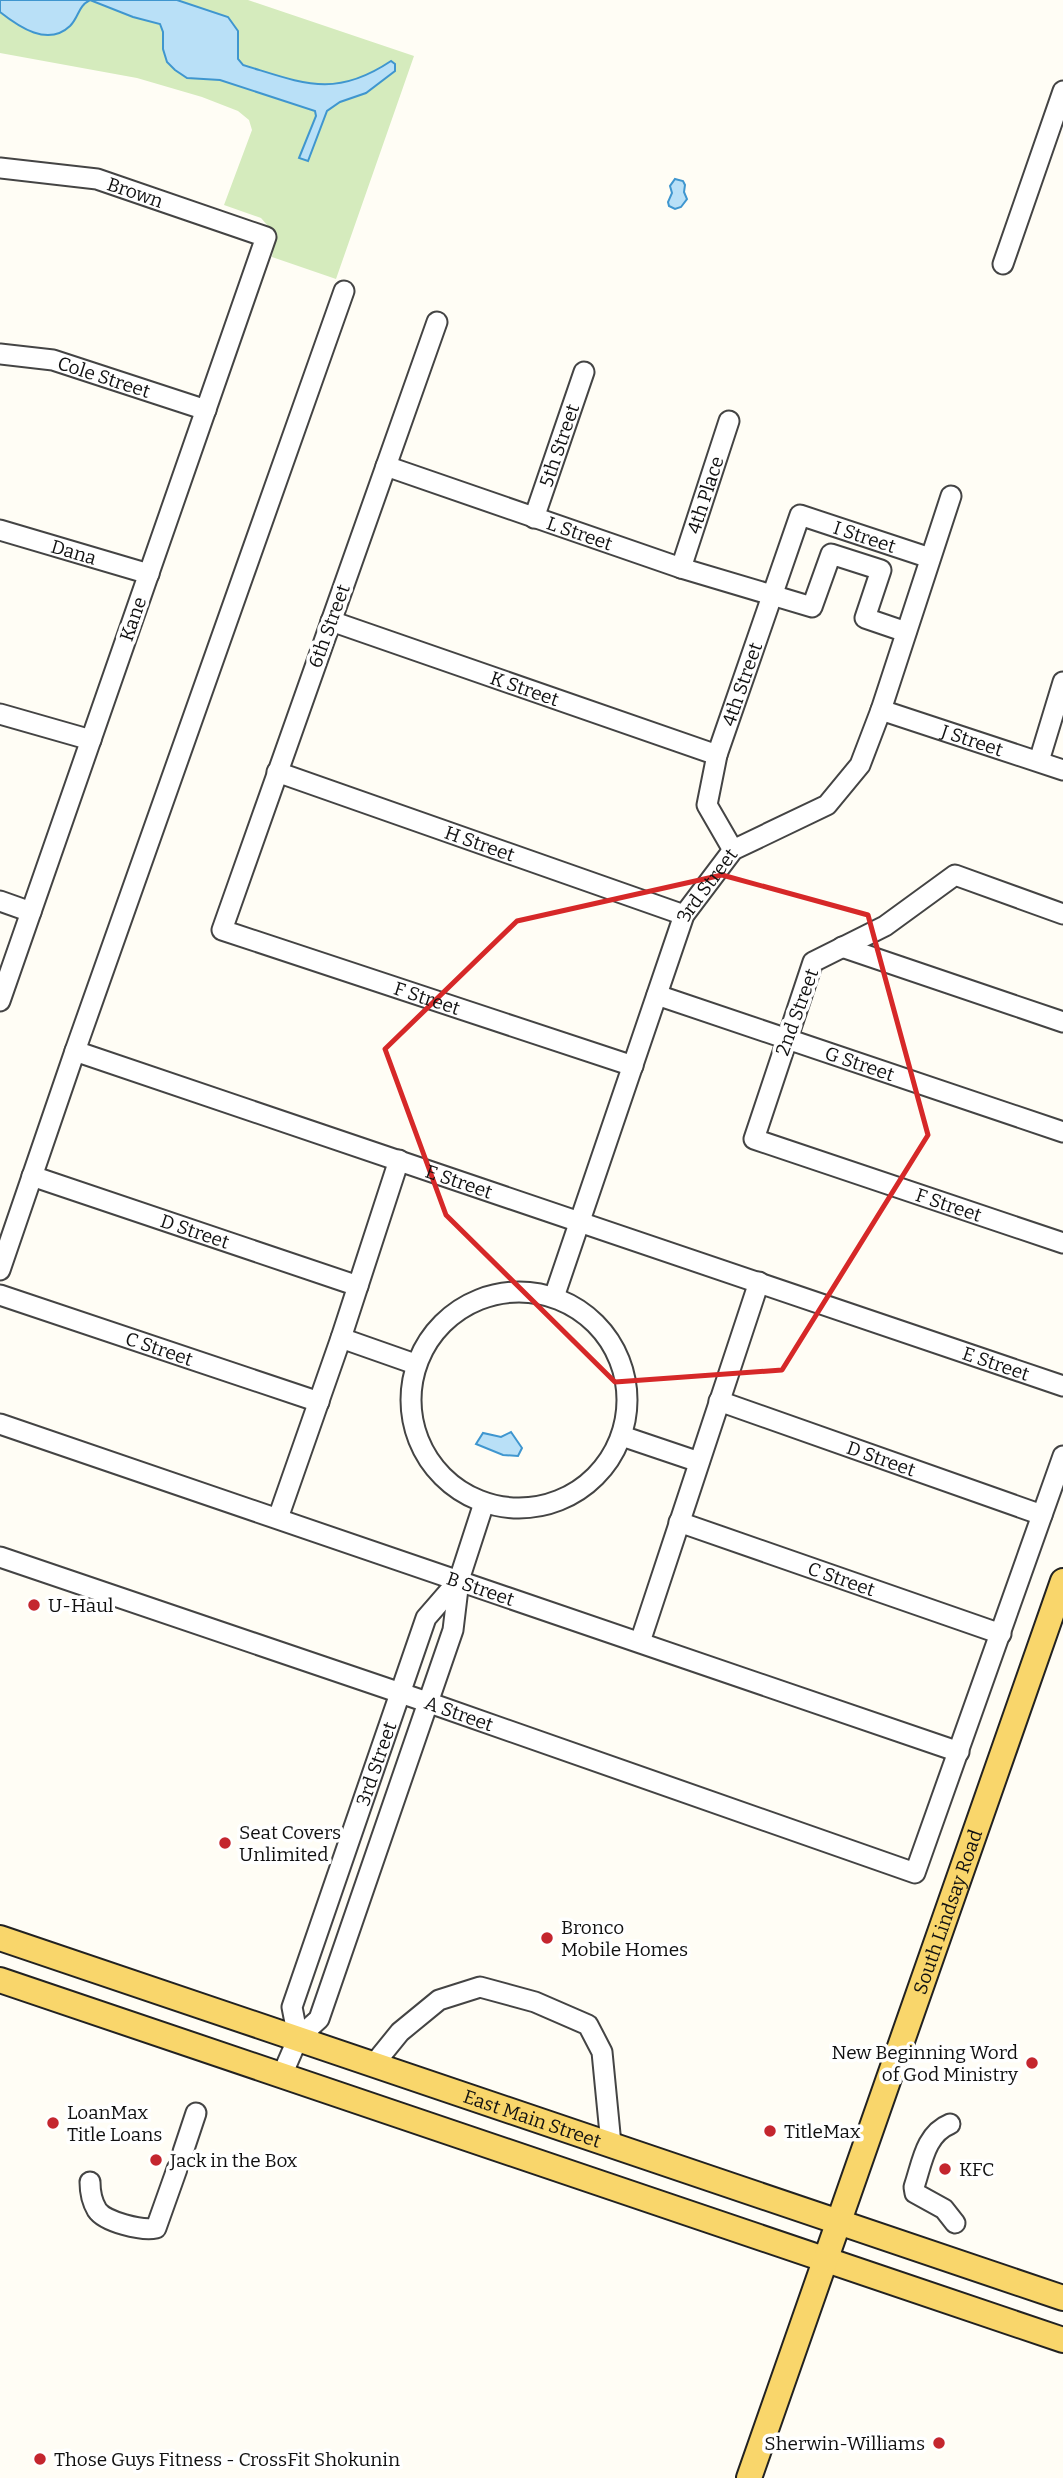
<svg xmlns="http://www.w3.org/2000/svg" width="1063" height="2478" font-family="Bitter,serif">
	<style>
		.green { fill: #d5ebbd }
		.water { fill: #b9e0f7; stroke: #3f96cf; stroke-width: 2 }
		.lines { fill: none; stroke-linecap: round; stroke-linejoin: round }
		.minor-casing { stroke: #444; stroke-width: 23 }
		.major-casing { stroke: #222; stroke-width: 28 }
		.minor { stroke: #fff; stroke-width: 19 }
		.major { stroke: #f9d66b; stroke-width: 24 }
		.marked { fill: none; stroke: #d62828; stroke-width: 5; stroke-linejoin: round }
		.poi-dot { fill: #c4262e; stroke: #fff; stroke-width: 2.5 }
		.labels { text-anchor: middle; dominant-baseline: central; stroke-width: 7; stroke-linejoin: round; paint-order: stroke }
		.street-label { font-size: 19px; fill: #111; stroke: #fff }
		.poi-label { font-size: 19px; fill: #111; stroke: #fff; text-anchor: start }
	</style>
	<rect width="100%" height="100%" fill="#fffdf5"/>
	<polygon class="green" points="0,0 248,0 414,56 336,279 272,257 275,234 261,218 224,205 252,130 249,120 238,111 202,97 137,78 0,53"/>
	<g class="water">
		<path d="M 0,0 L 177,0 L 228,17 L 238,31 L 238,59 L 243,65 C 303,83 334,99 391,61 L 395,64 L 395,71 L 366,93 L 340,102 L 327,111 L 308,161 L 299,158 L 316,116 L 315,111 L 220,80 L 187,78 L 175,70 L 167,62 L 163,49 L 163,32 L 160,24 L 133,17 L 90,0 C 78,6 79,17 70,26 C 48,47 19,27 0,12 Z"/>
		<polygon points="675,179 683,181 685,185 684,192 687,199 681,207 675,209 669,206 668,202 672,193 670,186"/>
		<polygon points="511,1432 522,1448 518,1456 503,1455 476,1444 483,1433 501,1437"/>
	</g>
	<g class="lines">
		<defs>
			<g id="minor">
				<path id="s1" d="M 0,168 L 97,179 L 266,237 L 0,1001"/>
				<polyline points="1003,264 1063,91"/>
				<path id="s2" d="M 437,322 L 222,930 L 633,1066"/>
				<path id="s3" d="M 0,354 L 53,360 L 206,410"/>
				<path id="s4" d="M 386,466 L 681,568 L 812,607 L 831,554 L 881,570 L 865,618 L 906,632"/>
				<path id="s5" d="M 534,518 L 584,372"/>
				<path id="s6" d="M 0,530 L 149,574"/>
				<path id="s7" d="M 681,568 L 729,421"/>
				<path id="s8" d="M 331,621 L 717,755"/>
				<path id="s9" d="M 881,710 L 1063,770"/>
				<polyline points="0,714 91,740"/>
				<polyline points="1039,761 1063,682"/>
				<path id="s10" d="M 277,772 L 684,915"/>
				<path id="s11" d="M 733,850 L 707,805 L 717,755 L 800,515 L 930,558"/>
				<polyline points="0,901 31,912"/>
				<path id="s12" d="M 1063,914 L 955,875 L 885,926 L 813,962 L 754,1139 L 1063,1243"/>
				<polyline points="842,947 1063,1022"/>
				<path id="s13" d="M 657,995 L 1063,1132"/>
				<polyline points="75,1051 344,291"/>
				<path id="s14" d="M 32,1176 L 358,1286"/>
				<path id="s15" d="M 0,1270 L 75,1051 L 1063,1386"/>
				<circle cx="519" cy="1400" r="108"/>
				<path id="s16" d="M 0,1295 L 319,1402"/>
				<path id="s17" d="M 554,1297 L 684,915 L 733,850 L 827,805 L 860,765 L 881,710 L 951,496"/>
				<polyline points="341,1338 415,1364"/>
				<path id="s18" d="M 719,1401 L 1042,1515"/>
				<path id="s19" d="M 0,1424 L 959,1752"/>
				<polyline points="622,1436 699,1462"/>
				<polyline points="278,1518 341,1338 399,1160"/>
				<path id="s20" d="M 679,1522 L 1001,1634"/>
				<path id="s21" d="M 0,1557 L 427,1702 L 915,1873 L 1063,1456"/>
				<polyline points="640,1642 759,1282"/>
				<path id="s22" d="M 298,2038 L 292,2007 L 426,1618 L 459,1580"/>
				<polyline points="374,2064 400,2032 439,2000 480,1987 535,2002 588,2025 602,2052 611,2144"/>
				<polyline points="282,2075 298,2038 319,2019 453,1630 459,1580 484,1503"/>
				<path d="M 950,2124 C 925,2134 922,2164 914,2187 L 915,2193 L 944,2209 L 955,2223"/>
				<polyline points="183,2152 196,2113"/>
				<path d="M 90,2182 C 90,2192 91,2200 97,2210 C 105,2222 142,2231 156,2228 L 177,2169"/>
			</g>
			<g id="major">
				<path id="s23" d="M 0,1938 L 1063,2298"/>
				<polyline points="0,1980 1063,2340"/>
				<path id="s24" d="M 749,2478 L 1063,1581"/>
			</g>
		</defs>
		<use href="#minor" class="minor-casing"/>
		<use href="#major" class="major-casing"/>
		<use href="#minor" class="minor"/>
		<use href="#major" class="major"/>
	</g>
	<path class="marked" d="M 722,875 L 868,915 L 928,1135 L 782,1370 L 615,1382 L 446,1215 L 385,1049 L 517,921 Z"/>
	<g class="poi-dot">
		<circle cx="34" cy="1605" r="7"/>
		<circle cx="225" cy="1843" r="7"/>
		<circle cx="547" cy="1938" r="7"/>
		<circle cx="1032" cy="2063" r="7"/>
		<circle cx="53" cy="2123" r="7"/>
		<circle cx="770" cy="2131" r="7"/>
		<circle cx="156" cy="2160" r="7"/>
		<circle cx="945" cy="2169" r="7"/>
		<circle cx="939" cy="2443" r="7"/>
		<circle cx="40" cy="2459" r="7"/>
	</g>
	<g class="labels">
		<g class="street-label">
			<text stroke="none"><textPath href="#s1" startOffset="138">Brown</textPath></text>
			<text stroke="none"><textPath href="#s3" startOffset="107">Cole Street</textPath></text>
			<text stroke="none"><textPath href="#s5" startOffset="77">5th Street</textPath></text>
			<text stroke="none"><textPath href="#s7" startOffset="77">4th Place</textPath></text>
			<text stroke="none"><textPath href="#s4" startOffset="205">L Street</textPath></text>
			<text stroke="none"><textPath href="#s11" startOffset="425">I Street</textPath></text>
			<text stroke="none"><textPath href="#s6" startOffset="77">Dana</textPath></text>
			<text transform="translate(133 619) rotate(-71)">Kane</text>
			<text transform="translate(329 626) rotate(-70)">6th Street</text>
			<text stroke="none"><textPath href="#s11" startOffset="178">4th Street</textPath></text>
			<text stroke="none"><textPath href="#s8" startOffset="205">K Street</textPath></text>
			<text stroke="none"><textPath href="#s9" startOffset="96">J Street</textPath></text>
			<text stroke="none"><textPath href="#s10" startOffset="215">H Street</textPath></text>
			<text stroke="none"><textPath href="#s17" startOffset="441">3rd Street</textPath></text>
			<text stroke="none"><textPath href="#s2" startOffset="861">F Street</textPath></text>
			<text transform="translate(797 1012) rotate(-70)">2nd Street</text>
			<text stroke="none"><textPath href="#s13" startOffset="214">G Street</textPath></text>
			<text stroke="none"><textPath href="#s15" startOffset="637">E Street</textPath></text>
			<text stroke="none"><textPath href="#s12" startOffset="674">F Street</textPath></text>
			<text stroke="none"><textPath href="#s14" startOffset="172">D Street</textPath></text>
			<text stroke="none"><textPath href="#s16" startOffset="168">C Street</textPath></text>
			<text stroke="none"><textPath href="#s15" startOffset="1204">E Street</textPath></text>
			<text stroke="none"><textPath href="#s18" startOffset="172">D Street</textPath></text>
			<text stroke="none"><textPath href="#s20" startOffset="172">C Street</textPath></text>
			<text stroke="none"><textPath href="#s19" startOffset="508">B Street</textPath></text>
			<text stroke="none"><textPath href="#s21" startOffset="485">A Street</textPath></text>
			<text stroke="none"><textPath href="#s22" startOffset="289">3rd Street</textPath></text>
			<text stroke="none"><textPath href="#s24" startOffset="600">South Lindsay Road</textPath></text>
			<text stroke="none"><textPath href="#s23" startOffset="562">East Main Street</textPath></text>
		</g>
		<g class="poi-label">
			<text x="48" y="1605">U-Haul</text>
			<text x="239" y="1832">Seat Covers<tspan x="239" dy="22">Unlimited</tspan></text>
			<text x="561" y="1927">Bronco<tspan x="561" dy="22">Mobile Homes</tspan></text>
			<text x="1018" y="2052" text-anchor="end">New Beginning Word<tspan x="1018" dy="22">of God Ministry</tspan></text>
			<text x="67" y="2112">LoanMax<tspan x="67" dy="22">Title Loans</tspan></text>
			<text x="784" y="2131">TitleMax</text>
			<text x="170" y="2160">Jack in the Box</text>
			<text x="959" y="2169">KFC</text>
			<text x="925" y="2443" text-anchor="end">Sherwin-Williams</text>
			<text x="54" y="2459">Those Guys Fitness - CrossFit Shokunin</text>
		</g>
	</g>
</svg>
